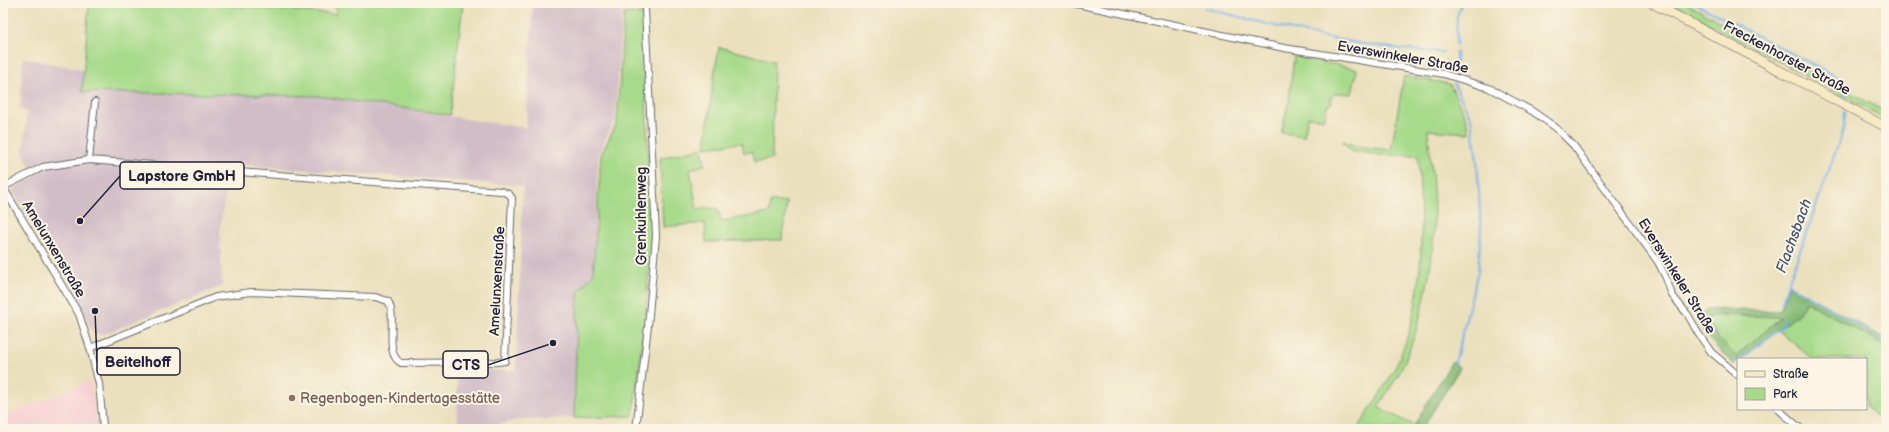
<svg xmlns="http://www.w3.org/2000/svg" width="1889" height="432" font-family="'Balsamiq Sans',sans-serif">
	<style>
		.built { fill: #f7cfd3 }
		.industrial { fill: #d2bdc7 }
		.green { fill: #a7da8a; stroke: #647e62 }
		.forest { fill: #85ba76; stroke: #546e58; fill-rule: evenodd }
		.lines { fill: none; stroke-linecap: round; stroke-linejoin: round }
		.stream { stroke: #7ab1e9; stroke-width: 2 }
		.street-casing { stroke: #686468; stroke-width: 8 }
		.secondary-casing { stroke: #686468; stroke-width: 10 }
		.street { stroke: #fff; stroke-width: 6 }
		.secondary { stroke: #f7e9c3; stroke-width: 9 }
		.education-dot { fill: #8d6e63; stroke: #fcf5e5; stroke-width: 1.5 }
		.labels { text-anchor: middle; dominant-baseline: central; stroke-width: 4; stroke-linejoin: round; paint-order: stroke }
		.street-label { font-size: 14px; fill: #22223b; stroke: #fcf5e5 }
		.education-label { font-size: 14px; fill: #785e54; stroke: #fcf5e5; text-anchor: start }
		.water-label { font-size: 15px; font-style: italic; fill: #415478; stroke: #fcf5e5 }
		.leader { fill: none; stroke: #22223b; stroke-width: 1.5 }
		.callout-dot { fill: #22223b; stroke: #fcf5e5; stroke-width: 1.5 }
		.callout { fill: #fcf5e5; stroke: #22223b; stroke-width: 1.5 }
		.callout-label { font-size: 15px; text-anchor: middle; font-weight: bold; fill: #22223b }
	</style>
	<rect width="100%" height="100%" fill="#fcf5e5"/>
	<filter id="ink" filterUnits="userSpaceOnUse"><feTurbulence type="fractalNoise" baseFrequency=".025" numOctaves="2"/><feDisplacementMap in="SourceGraphic" scale="8" xChannelSelector="R" yChannelSelector="G"/><feConvolveMatrix kernelMatrix="1 2 1 2 8 2 1 2 1" color-interpolation-filters="sRGB"/></filter>
	<filter id="wash" filterUnits="userSpaceOnUse"><feTurbulence type="fractalNoise" baseFrequency=".012" numOctaves="4" result="noise"/><feDisplacementMap in="SourceGraphic" scale="16" xChannelSelector="R" yChannelSelector="G"/><feGaussianBlur stdDeviation="0.9" result="paint"/><feColorMatrix in="noise" values="0 0 0 0 0 0 0 0 0 0 0 0 0 0 0 0 0 1.4 0 .05"/><feComposite in="paint" operator="in"/></filter>
	<g filter="url(#wash)">
		<rect width="100%" height="100%" fill="#eae0bd"/>
		<polygon class="built" points="90,381 96,420 95,429 3,429 3,417"/>
		<polygon class="industrial" points="533,3 558,3 622,11 615,120 598,154 593,275 578,292 574,418 516,420 487,428 458,429 457,371 516,370 523,186 231,164 220,227 222,286 107,333 94,334 62,270 11,189 35,177 23,153 27,112 20,108 23,58 84,70 82,92 318,96 526,128"/>
		<g class="green">
			<polygon points="89,3 195,3 335,14 337,3 463,3 450,115 318,96 82,92"/>
			<polygon points="1670,3 1686,3 1886,112 1886,119"/>
			<polygon points="624,13 643,14 651,234 645,323 633,416 574,418 578,292 593,275 601,155 617,123"/>
			<polygon points="719,47 774,61 772,159 754,162 752,152 744,153 742,143 705,147 713,82"/>
			<polygon points="1294,56 1357,69 1352,94 1335,93 1331,98 1332,103 1327,106 1324,119 1308,117 1304,136 1281,133 1289,101"/>
			<path d="M 1404,76 L 1450,84 L 1466,119 L 1469,133 L 1428,130 C 1431,163 1435,196 1434,230 C 1432,272 1421,324 1404,363 C 1398,378 1387,392 1378,407 L 1415,426 L 1412,429 L 1357,429 C 1371,407 1389,382 1399,359 C 1427,295 1422,222 1418,155 L 1378,155 L 1350,151 L 1343,141 L 1355,146 L 1391,150 Z"/>
			<polygon points="702,148 705,165 690,169 697,210 708,208 718,209 721,221 769,213 770,202 787,202 782,240 706,242 705,223 663,227 660,158"/>
			<polygon points="1807,302 1886,346 1886,414 1881,421 1866,407 1866,359 1812,359 1778,330 1797,315"/>
			<polygon points="1717,315 1781,317 1736,356 1718,338 1705,318"/>
		</g>
		<g class="forest">
			<path d="M 1789,285 L 1886,339 L 1886,346 L 1807,302 L 1797,315 L 1742,359 L 1738,359 L 1738,362 L 1734,365 L 1705,335 L 1696,318 L 1707,309 L 1780,311 ZM 1717,315 L 1780,317 L 1781,318 L 1736,356 L 1718,338 L 1705,318 Z"/>
			<polygon points="1452,361 1460,368 1422,429 1412,429"/>
		</g>
		<g class="lines">
			<g class="stream">
				<polyline points="1694,3 1839,78 1845,84 1845,98"/>
				<path d="M 1205,8 C 1284,29 1362,49 1443,52"/>
				<polyline points="1456,45 1457,16 1462,3"/>
				<polyline points="1456,52 1456,66"/>
				<polyline points="1454,84 1471,119 1477,161 1481,230 1478,271 1455,363"/>
				<polyline points="1845,112 1844,128 1788,284 1886,341"/>
				<polyline points="1782,303 1788,284"/>
				<polyline points="1741,359 1783,326 1784,319"/>
				<polyline points="1736,363 1738,361"/>
			</g>
		</g>
	</g>
	<g filter="url(#ink)">
		<g class="lines">
			<defs>
				<g id="street">
					<polyline points="1072,3 1284,48 1444,74 1489,88 1532,111 1555,127 1574,146 1658,262 1666,278 1672,295 1688,315 1698,333 1711,352 1738,375"/>
					<polyline points="89,160 95,102"/>
					<path d="M 3,187 L 43,167 L 89,160 L 316,178 L 501,191 L 509,194 L 512,198 L 505,361 L 498,362 L 401,363 C 383,353 398,318 388,301 L 375,297 L 251,292 L 216,297 L 90,348"/>
					<polyline points="3,187 79,314 90,348 99,384 103,426 101,429"/>
					<polyline points="1778,409 1801,429"/>
					<polyline points="636,429 648,326 656,236 645,9 646,3"/>
				</g>
				<polyline id="secondary" points="1652,3 1886,127"/>
			</defs>
			<use href="#street" class="street-casing"/>
			<use href="#secondary" class="secondary-casing"/>
			<use href="#street" class="street"/>
			<use href="#secondary" class="secondary"/>
		</g>
	</g>
	<circle class="education-dot" cx="292" cy="398" r="4"/>
	<g class="labels">
		<g class="street-label">
			<text transform="translate(1403 57) rotate(10)">Everswinkeler Straße</text>
			<text transform="translate(1787 58) rotate(28)">Freckenhorster Straße</text>
			<text transform="translate(641 216) rotate(-90)">Grenkuhlenweg</text>
			<text transform="translate(54 249) rotate(59)">Amelunxenstraße</text>
			<text transform="translate(1677 276) rotate(58)">Everswinkeler Straße</text>
			<text transform="translate(497 281) rotate(-87)">Amelunxenstraße</text>
		</g>
		<g class="education-label">
			<text x="300" y="398">Regenbogen-Kindertagesstätte</text>
		</g>
		<g class="water-label">
			<text transform="translate(1794 236) rotate(-70)">Flachsbach</text>
		</g>
	</g>
	<path class="leader" d="M80 221L120 176M95 311L97 361M553 343L488 365"/>
	<g class="callout-dot">
		<circle cx="80" cy="221" r="4"/>
		<circle cx="95" cy="311" r="4"/>
		<circle cx="553" cy="343" r="4"/>
	</g>
	<g class="callout">
		<rect x="120" y="162" width="124" height="27" rx="4"/>
		<rect x="97" y="348" width="83" height="27" rx="4"/>
		<rect x="443" y="351" width="45" height="27" rx="4"/>
	</g>
	<g class="callout-label">
		<text x="182" y="181">Lapstore GmbH</text>
		<text x="138" y="367">Beitelhoff</text>
		<text x="466" y="370">CTS</text>
	</g>
	<rect width="1889" height="432" fill="none" stroke="#fcf5e5" stroke-width="16"/>
	<rect x="1737" y="358" width="130" height="52" fill="#fcf5e5" stroke="#a5a1a1"/>
	<rect x="1745" y="371" width="20" height="6" fill="#f7e9c3" stroke="#a5a1a1"/>
	<text x="1773" y="378" font-size="12" fill="#22223b">Straße</text>
	<rect x="1745" y="388" width="20" height="12" fill="#a7da8a" stroke="#a5a1a1"/>
	<text x="1773" y="398" font-size="12" fill="#22223b">Park</text>
</svg>
